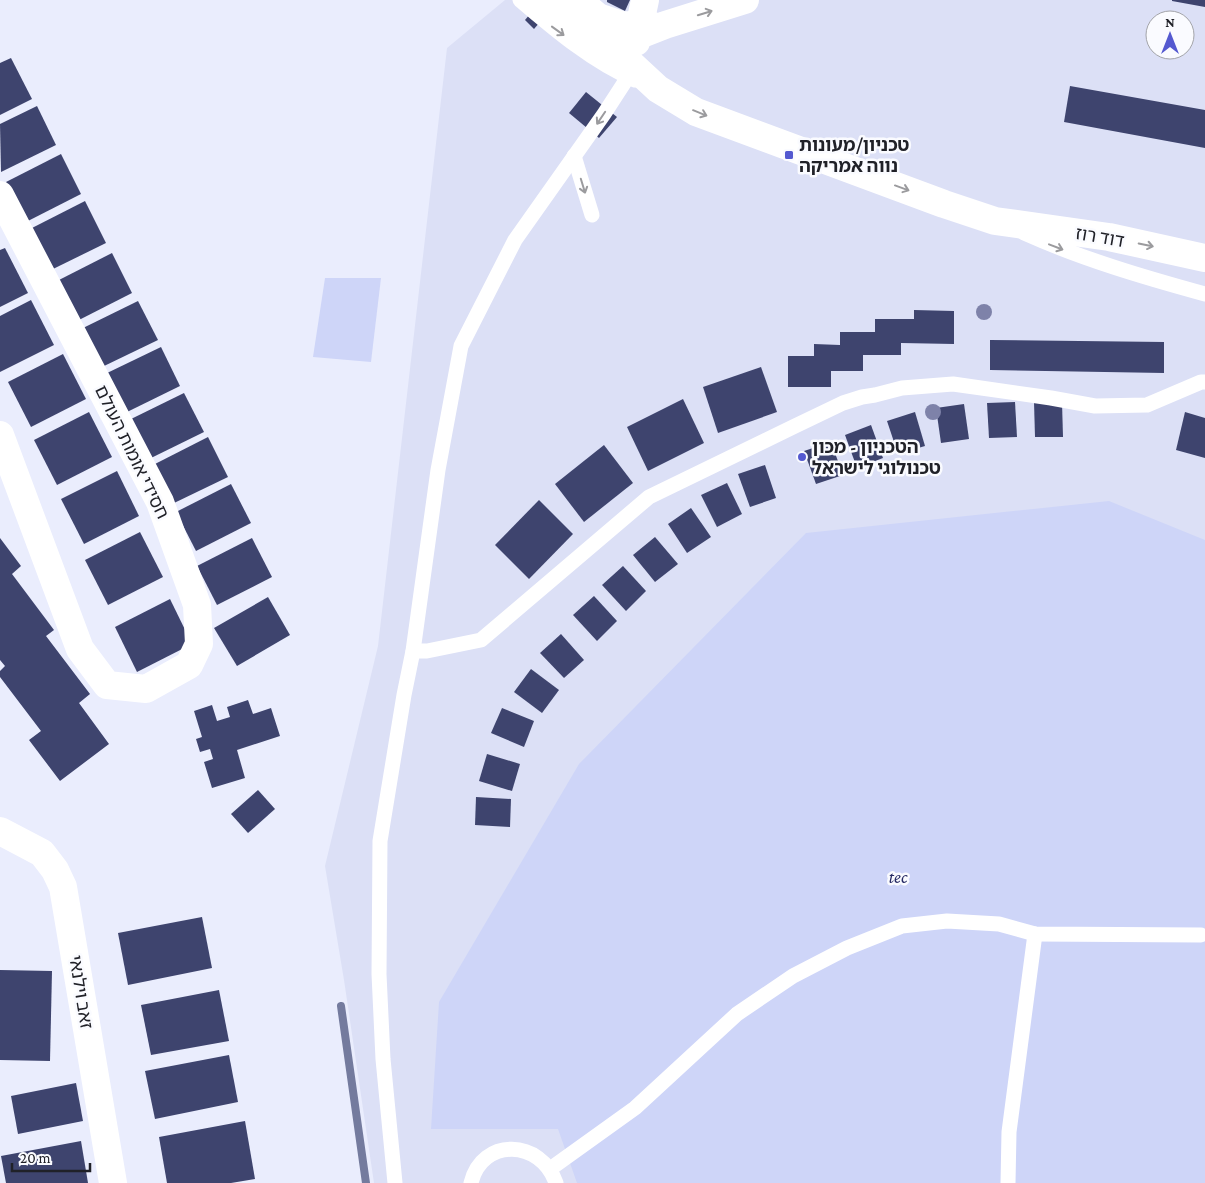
<svg xmlns="http://www.w3.org/2000/svg" width="1205" height="1183" font-family="'Crimson Pro','Noto Sans Hebrew',serif">
	<style>
		.built { fill: #dce0f6; fill-rule: evenodd }
		.green { fill: #ced5f8 }
		.lines { fill: none; stroke-linecap: round; stroke-linejoin: round }
		.stream { stroke: #747b9e; stroke-width: 8 }
		.building { fill: #3e446e }
		.lane { stroke: #fff; stroke-width: 15 }
		.street { stroke: #fff; stroke-width: 28 }
		.secondary { stroke: #fff; stroke-width: 28 }
		.tree { fill: #7e82a9 }
		.oneway { stroke: #9b9b9e }
		.poi-dot { fill: #5459d0; stroke: #fafbff; stroke-width: 2 }
		.labels { text-anchor: middle; dominant-baseline: central; stroke-width: 5; stroke-linejoin: round; paint-order: stroke }
		.poi-label { font-size: 18px; font-weight: bold; fill: #202128; stroke: #fafbff; text-anchor: start }
		.street-label { font-size: 18px; fill: #202128; stroke: #fafbff }
		.park-label { font-size: 18px; font-style: italic; fill: #262a64; stroke: #fafbff }
	</style>
	<rect width="100%" height="100%" fill="#eaedfd"/>
	<path class="built" d="M 505,0 L 1205,0 L 1205,1183 L 374,1183 L 344,980 L 325,866 L 378,646 L 447,48 ZM 1155,20 L 1185,20 L 1185,50 L 1155,50 Z"/>
	<g class="green">
		<polygon points="325,278 381,278 371,362 313,357"/>
		<polygon points="1109,501 1205,540 1205,1183 577,1183 558,1129 431,1129 439,1002 579,764 806,533"/>
	</g>
	<g class="lines">
		<polyline class="stream" points="341,1006 366,1183"/>
	</g>
	<g class="building">
		<polygon points="607,0 630,0 625,11 607,2"/>
		<polygon points="1172,0 1205,0 1205,7 1172,1"/>
		<polygon points="530,14 540,22 534,29 525,20"/>
		<polygon points="11,58 32,99 0,115 0,63"/>
		<polygon points="1070,86 1205,110 1205,148 1064,122"/>
		<polygon points="586,92 617,117 599,138 569,113"/>
		<polygon points="37,106 56,145 1,172 0,124"/>
		<polygon points="61,154 81,194 26,222 6,182"/>
		<polygon points="85,201 106,243 51,270 30,229"/>
		<polygon points="5,248 28,293 0,307 0,250"/>
		<polygon points="112,253 132,293 77,321 57,281"/>
		<polygon points="31,300 54,345 0,372 0,316"/>
		<polygon points="138,301 158,340 102,367 83,328"/>
		<polygon points="914,310 954,311 954,344 901,343 901,355 863,355 863,371 831,371 831,387 788,387 788,356 814,356 814,344 840,345 840,332 875,332 875,319 914,319"/>
		<polygon points="990,340 1164,342 1164,373 990,370"/>
		<polygon points="161,347 180,386 125,413 105,374"/>
		<polygon points="63,354 86,399 31,427 8,382"/>
		<polygon points="761,367 777,412 718,433 703,387"/>
		<polygon points="184,393 204,432 149,459 129,420"/>
		<polygon points="683,399 704,443 648,471 627,427"/>
		<polygon points="1015,402 1017,437 989,438 987,403"/>
		<polygon points="1034,402 1062,402 1063,437 1035,437"/>
		<polygon points="964,404 969,439 941,443 936,408"/>
		<polygon points="89,412 112,457 57,485 34,440"/>
		<polygon points="915,412 925,446 898,454 887,421"/>
		<polygon points="1185,412 1205,418 1205,458 1176,450"/>
		<polygon points="871,425 883,458 857,468 845,435"/>
		<polygon points="208,437 228,477 172,504 153,465"/>
		<polygon points="831,442 843,475 816,484 804,451"/>
		<polygon points="604,445 633,483 584,522 555,484"/>
		<polygon points="765,465 776,498 750,507 738,474"/>
		<polygon points="117,471 139,516 84,544 61,499"/>
		<polygon points="727,483 742,514 717,527 701,495"/>
		<polygon points="231,484 251,523 196,551 176,512"/>
		<polygon points="539,500 573,534 529,579 495,545"/>
		<polygon points="691,508 711,537 687,553 668,524"/>
		<polygon points="140,532 163,577 108,605 85,560"/>
		<polygon points="655,537 678,564 655,582 633,555"/>
		<polygon points="0,538 21,566 12,574 54,630 46,636 90,694 79,703 109,744 60,781 29,740 41,731 0,677 0,671 5,666 0,660"/>
		<polygon points="252,538 272,577 217,605 197,566"/>
		<polygon points="623,566 646,591 626,611 602,585"/>
		<polygon points="594,596 617,621 597,641 573,615"/>
		<polygon points="268,597 290,635 237,666 214,628"/>
		<polygon points="170,599 192,644 137,672 115,627"/>
		<polygon points="561,634 584,660 564,678 540,653"/>
		<polygon points="531,669 559,690 542,713 514,692"/>
		<polygon points="248,700 253,714 271,708 280,736 237,750 245,778 212,788 204,762 213,759 210,749 200,752 196,739 202,737 194,711 212,705 217,721 230,717 227,707"/>
		<polygon points="502,708 534,721 524,747 491,733"/>
		<polygon points="487,754 520,764 512,791 479,781"/>
		<polygon points="258,790 275,809 248,833 231,814"/>
		<polygon points="476,797 511,799 510,827 475,825"/>
		<polygon points="202,917 212,968 128,985 118,933"/>
		<polygon points="0,970 52,971 50,1061 0,1060"/>
		<polygon points="219,990 229,1041 151,1055 141,1005"/>
		<polygon points="229,1055 238,1102 155,1119 145,1071"/>
		<polygon points="76,1083 83,1121 18,1134 11,1096"/>
		<polygon points="245,1121 255,1179 231,1183 167,1183 159,1137"/>
		<polygon points="81,1141 88,1183 6,1183 1,1156"/>
	</g>
	<g class="lines">
		<g class="lane">
			<path d="M 520,0 C 555,30 593,62 635,80"/>
			<polyline points="574,156 592,215"/>
			<path d="M 1024,233 C 1082,259 1143,277 1205,294"/>
			<polyline points="413,651 427,651 481,640 649,497 793,427 843,403 862,397 875,395 902,388 953,384 1051,398 1095,406 1147,405 1201,382 1205,382"/>
			<polyline points="550,1169 635,1108 737,1014 793,976 847,948 902,926 947,921 999,924 1035,934 1201,935"/>
			<polyline points="395,1183 383,1059 379,974 380,841 404,695 413,651 438,470 461,346 515,240 604,114 628,77"/>
			<path d="M 471,1183 C 482,1137 541,1139 556,1183"/>
			<polyline points="1008,1183 1009,1132 1035,934"/>
		</g>
		<g class="street">
			<polyline points="0,195 160,502 197,605 199,644 189,665 146,689 107,685 80,649 0,435"/>
			<polyline points="0,831 42,853 55,870 63,887 113,1183"/>
		</g>
		<g class="secondary">
			<polyline points="545,0 578,27 631,64 658,89 696,112 944,204 995,221 1109,237 1205,258"/>
			<polyline points="578,0 598,17 622,25 653,26"/>
			<polyline points="636,42 645,0"/>
			<polyline points="602,43 619,43 665,25 745,0"/>
		</g>
	</g>
	<g class="tree">
		<circle cx="984" cy="312" r="8"/>
		<circle cx="933" cy="412" r="8"/>
	</g>
	<defs><path id="oneway-shaft" d="M-6 0H5M1.5-3L5.5 0L1.5 3" fill="none" stroke-width="1.6" stroke-linecap="round" stroke-linejoin="round" transform="scale(1.25)"/></defs>
	<g class="oneway">
		<use href="#oneway-shaft" transform="translate(705 13) rotate(-17)"/>
		<use href="#oneway-shaft" transform="translate(558 31) rotate(36)"/>
		<use href="#oneway-shaft" transform="translate(700 113) rotate(22)"/>
		<use href="#oneway-shaft" transform="translate(601 118) rotate(124)"/>
		<use href="#oneway-shaft" transform="translate(583 186) rotate(73)"/>
		<use href="#oneway-shaft" transform="translate(902 188) rotate(20)"/>
		<use href="#oneway-shaft" transform="translate(1146 245) rotate(12)"/>
		<use href="#oneway-shaft" transform="translate(1056 247) rotate(21)"/>
	</g>
	<g class="poi-dot">
		<rect x="784" y="150" width="10" height="10" rx="2.5"/>
		<circle cx="802" cy="457" r="5"/>
	</g>
	<g class="labels">
		<g class="poi-label">
			<text x="799" y="145">טכניון/מעונות<tspan x="799" dy="21">נווה אמריקה</tspan></text>
			<text x="812" y="447">הטכניון - מכון<tspan x="812" dy="21">טכנולוגי לישראל</tspan></text>
		</g>
		<g class="street-label">
			<text transform="translate(1100 237) rotate(10)">דוד רוז</text>
			<text transform="translate(132 452) rotate(64)">חסידי אומות העולם</text>
			<text transform="translate(81 992) rotate(81)">זאב וילנאי</text>
		</g>
		<g class="park-label">
			<text x="898" y="877">tec</text>
		</g>
	</g>
	<g transform="translate(1170 35)"><circle r="24" fill="#fafbff" stroke="#a3a4a9"/>
	<path d="M0-4L9 19L0 12L-9 19Z" fill="#5459d0"/>
	<text y="-8" font-size="14" font-weight="bold" text-anchor="middle" fill="#202128">N</text>
	</g>
	<path d="M12 1163v8h78v-8" fill="none" stroke="#202128" stroke-width="2.5"/>
	<text x="20" y="1163" font-size="15" fill="#202128" stroke="#fafbff" stroke-width="4" paint-order="stroke">20 m</text>
</svg>
